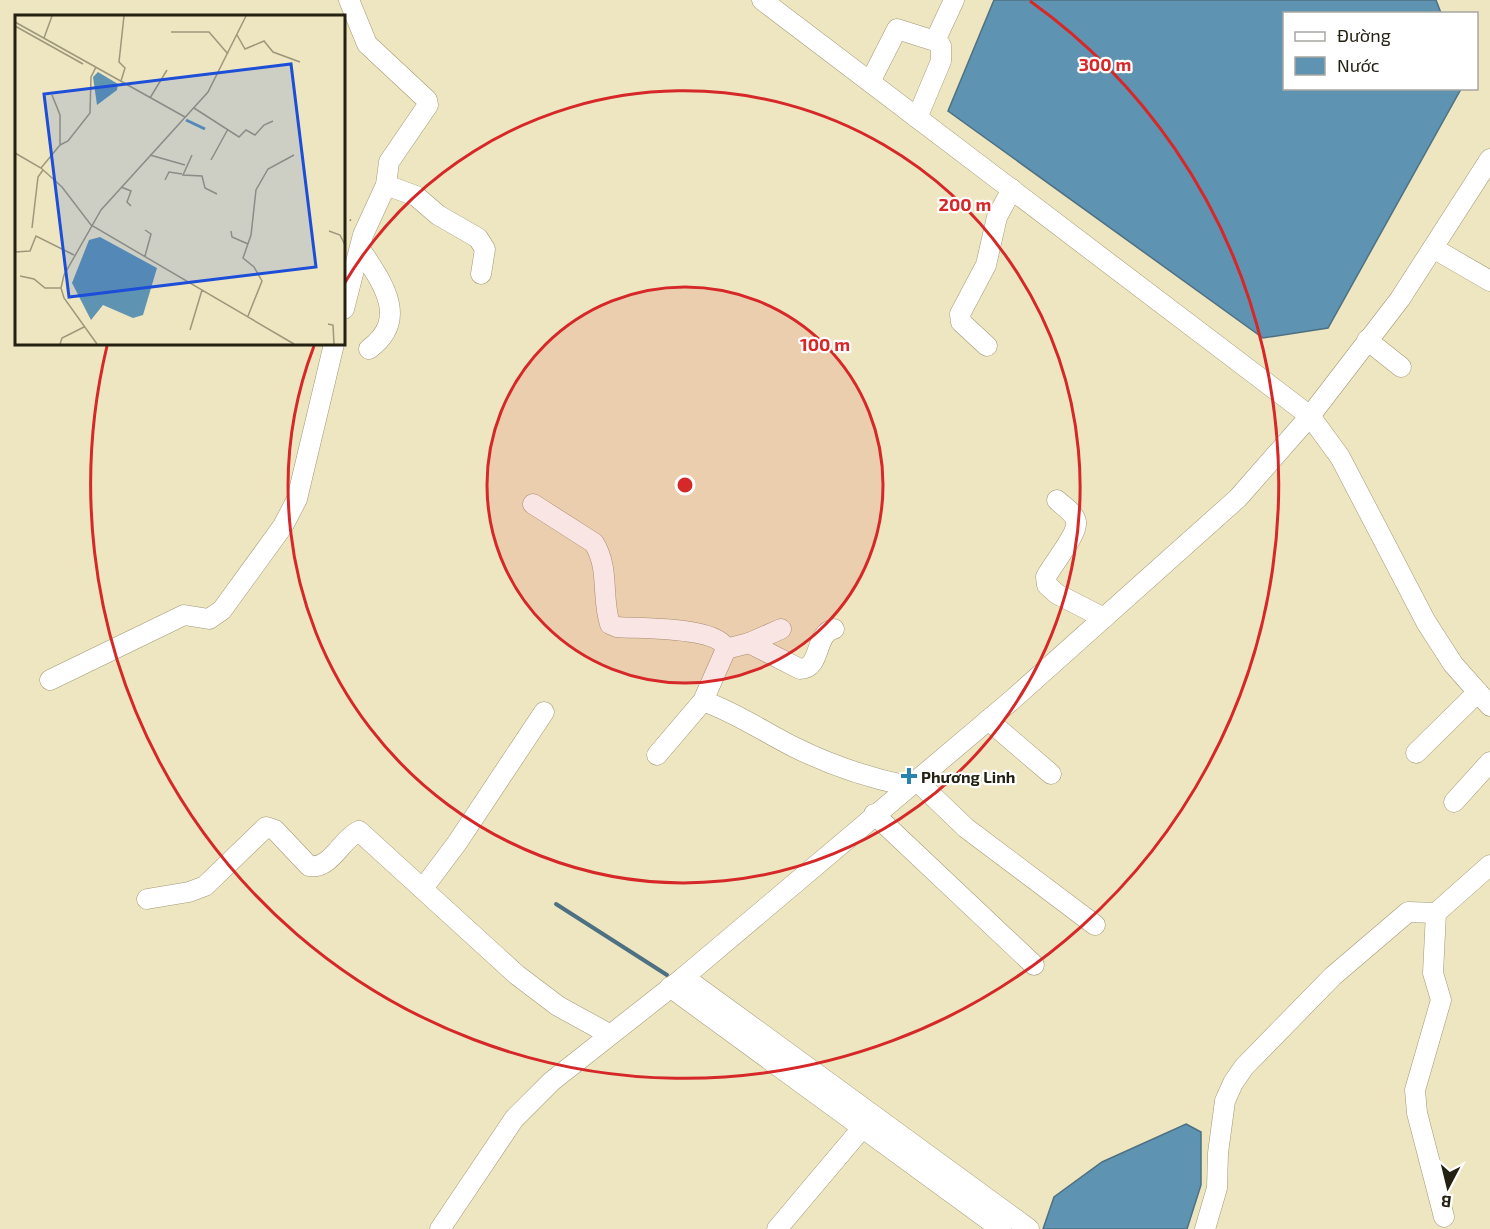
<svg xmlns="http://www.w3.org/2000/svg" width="1490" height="1229" font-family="'Exo 2',sans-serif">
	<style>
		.water { fill: #5f93b2; stroke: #4d7182; stroke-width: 1.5 }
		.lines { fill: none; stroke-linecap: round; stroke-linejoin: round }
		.stream { stroke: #4d7182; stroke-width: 4 }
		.minor-casing { stroke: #a19976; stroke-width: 21 }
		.path { stroke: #908a70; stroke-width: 2; stroke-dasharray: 1.5 4.5; stroke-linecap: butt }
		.minor { stroke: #fff; stroke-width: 20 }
		.ring { fill: none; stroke: #d62828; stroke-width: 3 }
		.poi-dot { fill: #2983b1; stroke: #fff; stroke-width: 2 }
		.labels { text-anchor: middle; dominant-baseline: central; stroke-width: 4.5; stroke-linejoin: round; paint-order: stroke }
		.poi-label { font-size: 16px; font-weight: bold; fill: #242113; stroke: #fff; text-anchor: start }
		.inset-river { fill: none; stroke: #5f93b2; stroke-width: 3 }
		.inset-road { fill: none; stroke: #9d977b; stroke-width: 1.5 }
		.view { fill: #1d4ed8; fill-opacity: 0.15; stroke: #1d4ed8; stroke-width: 3 }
		.inset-edge { fill: none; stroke: #242113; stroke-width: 3 }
		.centre { fill: #d62828; stroke: #fff; stroke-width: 3 }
		.ring-label { font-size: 18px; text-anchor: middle; font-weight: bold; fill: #d62828; stroke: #fff; stroke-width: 4.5; stroke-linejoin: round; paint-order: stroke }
	</style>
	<rect width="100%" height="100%" fill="#eee5c1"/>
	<g class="water">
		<polygon points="994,0 1436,0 1441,13 1284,14 1284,88 1461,89 1328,328 1263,338 948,111"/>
		<polygon points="1186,1124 1201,1132 1201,1185 1187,1229 1043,1229 1054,1197 1102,1162"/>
	</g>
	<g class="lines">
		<polyline class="stream" points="556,904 667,975"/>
		<defs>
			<g id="minor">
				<polyline points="762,0 1310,416 1340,457 1426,622 1453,664 1490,706"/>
				<polyline points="935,41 954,0"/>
				<polyline points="870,82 897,29 935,41 941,46 941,61 917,118"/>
				<polyline points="386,185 416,196 438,215 478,238 485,249 481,274"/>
				<polyline points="1433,248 1490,281"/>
				<path d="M 360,249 C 382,282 410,319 369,349"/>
				<polyline points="344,309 363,235 386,185 389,162 428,105 427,100 367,44 349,0"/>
				<polyline points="1367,340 1401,367"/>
				<polyline points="987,346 961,322 960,314 986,265 997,217 1012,189"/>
				<path d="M 1057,500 C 1063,506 1075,513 1076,522 C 1078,534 1052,565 1046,577 L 1047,585 L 1057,594 L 1104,618"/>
				<path d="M 533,504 L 594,543 C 610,569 601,597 610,624 L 617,627 C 639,629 718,626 726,649 L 703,701 L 657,755"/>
				<polyline points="749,643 781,629"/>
				<path d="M 726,649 L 749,643 L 800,669 C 822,669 814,633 834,629"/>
				<polyline points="50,680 184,615 209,619 222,610 283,526 297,499 334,344"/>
				<path d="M 703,701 C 735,712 764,732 794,747 C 830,765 869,778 908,786"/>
				<polyline points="988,720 1051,774"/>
				<polyline points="1416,753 1478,692"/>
				<polyline points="916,780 966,828 1095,925"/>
				<polyline points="1454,802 1490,762"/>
				<polyline points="874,814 1034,965"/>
				<polyline points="424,887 457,843 544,712"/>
				<path d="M 147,899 L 189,892 L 205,886 L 266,827 L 275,830 L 309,866 C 331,870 341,839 359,831 L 517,975 L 558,1006 L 609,1034"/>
				<polyline points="684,977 1029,1229"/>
				<polyline points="670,987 1001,1229"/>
				<polyline points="1444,1217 1417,1113 1415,1090 1441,1000 1433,973 1436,913 1490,865"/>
				<polyline points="440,1229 514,1119 552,1081 684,977 1012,700 1238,498 1310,416 1400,299 1490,159"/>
				<polyline points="777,1229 863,1127"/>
				<polyline points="1205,1229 1217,1188 1218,1153 1225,1101 1233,1083 1244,1067 1333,976 1408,912 1436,913"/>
			</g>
		</defs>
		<use href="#minor" class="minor-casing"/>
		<polyline class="path" points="344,218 353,221"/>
		<use href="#minor" class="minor"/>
	</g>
	<circle cx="685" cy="485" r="198" fill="#d62828" fill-opacity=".12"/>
	<g class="ring">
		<circle cx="685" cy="485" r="198"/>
		<path d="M344 284A396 396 0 1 1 314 346"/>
		<path d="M1030 1A594 594 0 1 1 107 346"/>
	</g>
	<path class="poi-dot" d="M906 767h6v6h6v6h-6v6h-6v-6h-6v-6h6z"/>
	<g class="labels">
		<g class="poi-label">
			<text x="921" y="776">Phương Linh</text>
		</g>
	</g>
	<g transform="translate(15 15)">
		<rect width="330" height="330" fill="#eee5c1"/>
		<path d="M 83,57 L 103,69 L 102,75 L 82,90 L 78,62 ZM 85,222 L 142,253 L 128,300 L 118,303 L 88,290 L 76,305 L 57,268 L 74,225 Z" fill="#5f93b2"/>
		<path class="inset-river" d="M 171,105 L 190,114"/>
		<path class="inset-road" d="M 0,7 L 170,102M 0,11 L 68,49M 156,17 L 194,17 L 213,39M 222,20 L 230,34 L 249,26 L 258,37 L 285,47M 29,23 L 37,1M 106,66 L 110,53 L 104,47 L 109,1M 135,83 L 152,55M 179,93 L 224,122 L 231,115 L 240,120 L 249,110 L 258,106M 45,130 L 53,126 L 75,98 L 76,62 L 81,52M 0,138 L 26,153 L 47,172 L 76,210 L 279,329M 135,140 L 170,150M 177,140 L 168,160 L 187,161 L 190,173 L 202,179M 196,145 L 213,114M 26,153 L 45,130 L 45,100 L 37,80M 150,165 L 154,157 L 167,159M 106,172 L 116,176 L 112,187 L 116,191M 17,213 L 23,162 L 28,155M 216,216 L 217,222 L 233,229M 314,216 L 325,220 L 330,230M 0,237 L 15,236 L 21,221 L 59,240M 130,241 L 136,219 L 130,215M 5,261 L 19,264 L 30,273 L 46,273M 233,301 L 247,266 L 239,252 L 228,243 L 236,220 L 241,175 L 253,154 L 279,140M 313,309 L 318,310 L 319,329M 175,315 L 187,275M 45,329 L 47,323 L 69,312M 82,329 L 49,283 L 46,273 L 49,260 L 86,195 L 193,77 L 231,1"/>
		<path class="view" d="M 276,49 L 301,252 L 54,282 L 29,79 Z"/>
		<rect width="330" height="330" class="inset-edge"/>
	</g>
	<circle cx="685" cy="485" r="9" class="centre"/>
	<g class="ring-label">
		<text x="1105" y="71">300 m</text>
		<text x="965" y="211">200 m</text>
		<text x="825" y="351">100 m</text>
	</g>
	<rect x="1283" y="12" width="195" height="78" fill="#ffffff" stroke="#a7a6a1" stroke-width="1.5"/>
	<rect x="1295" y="32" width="30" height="9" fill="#ffffff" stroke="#a7a6a1" stroke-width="1.5"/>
	<text x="1337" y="42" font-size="18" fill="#242113">Đường</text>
	<rect x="1295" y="57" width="30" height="18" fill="#5f93b2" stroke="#a7a6a1" stroke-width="1.5"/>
	<text x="1337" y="72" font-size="18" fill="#242113">Nước</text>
	<g transform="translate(1448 1187) rotate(187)" stroke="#ffffff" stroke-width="4.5" paint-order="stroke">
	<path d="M0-4.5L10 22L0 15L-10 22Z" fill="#242113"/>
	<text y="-9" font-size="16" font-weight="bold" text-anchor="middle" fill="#242113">B</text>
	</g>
</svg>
